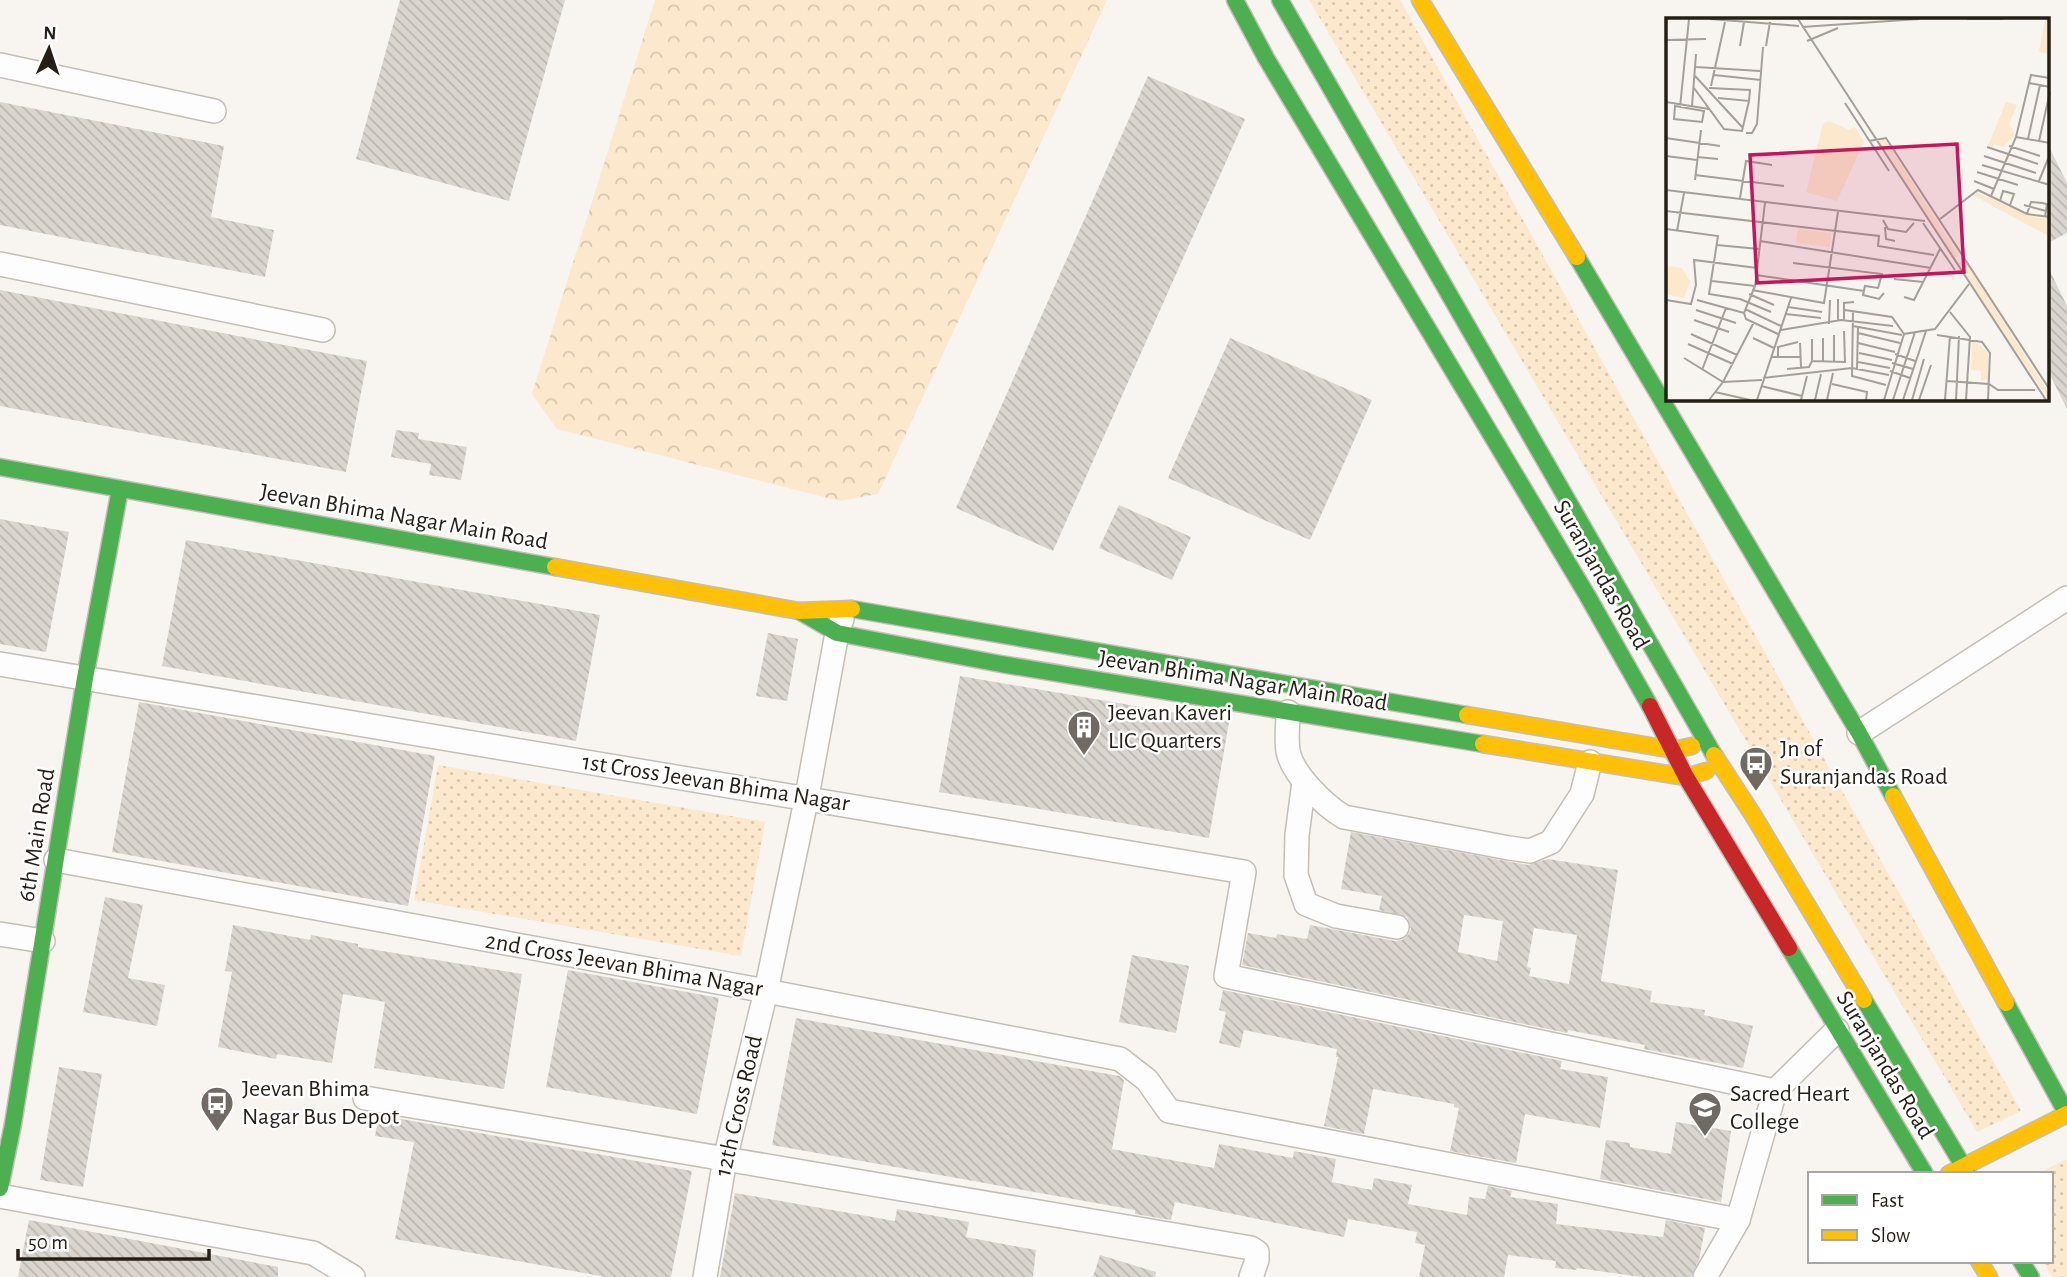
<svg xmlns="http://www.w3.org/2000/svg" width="2067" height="1277" font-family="'Alegreya Sans',sans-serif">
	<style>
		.forest { fill: url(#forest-crowns) }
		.park { fill: url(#park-dots) }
		.building { fill: url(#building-back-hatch); fill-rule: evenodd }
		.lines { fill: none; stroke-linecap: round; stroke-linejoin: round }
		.street-casing { stroke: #c3beb7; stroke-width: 26 }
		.fast-casing { stroke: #c3beb7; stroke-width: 19 }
		.slow-casing { stroke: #c3beb7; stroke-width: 19 }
		.jam-casing { stroke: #c3beb7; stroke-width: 19 }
		.street { stroke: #fefdfd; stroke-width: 23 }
		.fast { stroke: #4caf50; stroke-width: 16 }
		.slow { stroke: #ffc107; stroke-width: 16 }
		.jam { stroke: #c62828; stroke-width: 16 }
		.labels { text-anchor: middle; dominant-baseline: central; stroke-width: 5; stroke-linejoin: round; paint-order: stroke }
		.street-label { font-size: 24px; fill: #261f16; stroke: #fff }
		.poi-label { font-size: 24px; fill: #261f16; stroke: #fff; text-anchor: start }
		.inset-road { fill: none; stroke: #a49f98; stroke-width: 2 }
		.view { fill: #c2185b; fill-opacity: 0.15; stroke: #c2185b; stroke-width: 3.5 }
		.inset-edge { fill: none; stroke: #261f16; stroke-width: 3.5 }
	</style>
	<defs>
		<pattern id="forest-crowns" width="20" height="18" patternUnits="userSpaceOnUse" patternTransform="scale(1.75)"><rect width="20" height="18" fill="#fbe8cd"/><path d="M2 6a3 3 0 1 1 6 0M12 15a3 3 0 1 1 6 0" fill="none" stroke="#d7c7af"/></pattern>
		<pattern id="park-dots" width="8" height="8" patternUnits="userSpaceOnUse" patternTransform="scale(1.75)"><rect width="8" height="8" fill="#fbe8cd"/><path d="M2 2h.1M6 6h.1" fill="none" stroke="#d7c7af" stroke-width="1.8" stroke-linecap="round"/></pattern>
		<pattern id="building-back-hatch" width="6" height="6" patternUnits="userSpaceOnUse" patternTransform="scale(1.75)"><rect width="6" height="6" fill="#dad5ce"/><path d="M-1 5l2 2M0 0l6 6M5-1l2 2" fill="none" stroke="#bbb6b0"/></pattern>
	</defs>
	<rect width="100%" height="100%" fill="#f8f4ef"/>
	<polygon class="forest" points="655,0 1107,0 878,494 840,501 557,429 532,394"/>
	<g class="park">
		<polygon points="1309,0 1400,0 2021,1111 1977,1132"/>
		<polygon points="438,765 765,822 741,956 414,900"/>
		<polygon points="2067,1159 2067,1277 2052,1277 2043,1261 2051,1261 2051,1174 2036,1174"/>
	</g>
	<g class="building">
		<polygon points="400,0 565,0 509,201 356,159"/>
		<polygon points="1148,76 1245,119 1053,551 956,508"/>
		<polygon points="0,102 224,146 211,217 274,230 265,277 0,225"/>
		<polygon points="2048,145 2067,183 2067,233 2048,243"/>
		<polygon points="2048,267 2067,306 2067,409 2048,371"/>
		<polygon points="0,290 367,361 346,472 0,406"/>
		<polygon points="1230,338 1372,400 1310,540 1168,478"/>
		<polygon points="396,430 419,433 418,439 467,447 461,480 429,475 431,464 391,457"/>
		<polygon points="1119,505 1191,537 1172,580 1099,548"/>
		<polygon points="0,519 69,532 46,652 0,644"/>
		<polygon points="186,540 600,615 576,741 162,666"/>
		<polygon points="768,633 798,639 787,701 756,696"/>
		<polygon points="960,676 1229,722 1209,838 939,792"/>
		<polygon points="139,702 435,756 408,906 112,852"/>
		<path d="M 1351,832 L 1528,865 L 1548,859 L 1618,870 L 1601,981 L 1652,991 L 1650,1002 L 1705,1010 L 1704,1015 L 1753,1026 L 1743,1068 L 1644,1049 L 1645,1045 L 1568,1030 L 1567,1033 L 1242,965 L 1248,933 L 1276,938 L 1277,934 L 1307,939 L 1310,925 L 1395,941 L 1402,940 L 1408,935 L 1411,929 L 1407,917 L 1379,910 L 1382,896 L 1341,889 ZM 1464,915 L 1503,921 L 1497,961 L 1458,952 ZM 1534,928 L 1577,935 L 1569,984 L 1529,976 L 1531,968 L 1527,967 Z"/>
		<polygon points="105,897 143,905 128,978 165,985 157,1026 83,1012"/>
		<polygon points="233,925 310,940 311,935 358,944 358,947 522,974 504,1089 374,1068 385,1002 343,994 332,1063 277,1054 276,1059 218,1047 232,972 225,971"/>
		<polygon points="1132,955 1189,966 1176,1033 1119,1022"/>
		<polygon points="568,970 719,998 697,1114 546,1087"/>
		<polygon points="1223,990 1562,1061 1560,1069 1608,1077 1600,1128 1525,1114 1516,1163 1450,1151 1459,1108 1454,1107 1454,1104 1373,1089 1364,1134 1324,1126 1338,1057 1336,1057 1337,1049 1244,1030 1240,1048 1219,1043 1226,1012 1219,1010"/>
		<polygon points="796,1018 1119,1076 1124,1080 1112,1149 1214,1168 1219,1144 1293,1158 1294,1151 1336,1159 1332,1182 1372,1190 1374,1178 1412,1185 1408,1204 1467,1215 1469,1197 1485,1199 1488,1186 1512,1191 1510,1197 1558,1204 1556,1224 1663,1237 1666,1220 1705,1228 1699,1260 1691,1277 1641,1277 1577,1268 1576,1270 1555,1268 1556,1261 1508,1255 1504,1277 1419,1277 1425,1245 1415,1243 1417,1232 1348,1219 1344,1237 1175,1202 1171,1220 1135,1214 1135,1210 772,1145"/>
		<polygon points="59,1067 102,1074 83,1187 40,1180"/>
		<polygon points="379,1115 692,1171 671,1277 606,1277 395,1239 414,1142 375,1136"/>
		<polygon points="1676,1122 1731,1131 1721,1202 1600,1179 1606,1140 1630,1143 1630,1147 1671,1154"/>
		<polygon points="735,1193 895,1221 897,1209 969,1222 966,1237 1036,1250 1033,1277 720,1277"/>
		<polygon points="29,1220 278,1267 278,1277 18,1277"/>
		<polygon points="1100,1255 1156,1272 1155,1277 1093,1277"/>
	</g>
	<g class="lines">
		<defs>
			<g id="street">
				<polyline points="0,65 214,111"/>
				<polyline points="0,264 323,330"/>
				<path d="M 0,664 C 415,733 830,800 1244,872 L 1226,976 L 1775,1091"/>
				<path d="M 1288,712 C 1288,724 1286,739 1288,751 C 1292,774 1325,806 1344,817 L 1509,848 L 1530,851 L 1551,842 L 1582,794 L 1590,762"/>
				<polyline points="1859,733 2067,598"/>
				<polyline points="1304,782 1297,835 1296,875 1306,904 1336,916 1397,927"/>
				<polyline points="56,860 766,991 1120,1059 1147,1080 1169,1111 1738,1220"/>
				<polyline points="0,934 43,941"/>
				<polyline points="365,1098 1251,1248 1257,1252 1257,1260 1251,1277"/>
				<polyline points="0,1196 313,1253 353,1277"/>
				<polyline points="705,1277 725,1159 766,991 807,796 837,633 842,619"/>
				<polyline points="1705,1277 1738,1220 1775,1091 1837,1030"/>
			</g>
			<g id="fast">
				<polyline points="1235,0 1266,58 1587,595 1650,706"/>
				<polyline points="1280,0 1714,755"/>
				<polyline points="1577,257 1859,733 1893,796"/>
				<polyline points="0,467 555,567"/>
				<polyline points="852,609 1467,715"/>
				<polyline points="799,611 837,633 1001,664 1483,744"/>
				<polyline points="1789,948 1925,1174"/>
				<polyline points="1864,1000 1968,1174"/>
				<polyline points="2006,1003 2067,1114"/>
				<polyline points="0,1188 13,1124 85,678 120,489"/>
				<polyline points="2021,1261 2031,1277"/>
			</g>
			<g id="slow">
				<polyline points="1420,0 1577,257"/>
				<polyline points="555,567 799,611 852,609"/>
				<polyline points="1467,715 1674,750 1692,746"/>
				<polyline points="1483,744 1686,777 1706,771"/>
				<polyline points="1714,755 1753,815 1864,1000"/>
				<polyline points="1893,796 2006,1003"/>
				<polyline points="1949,1174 2067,1114"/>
				<polyline points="1979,1261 1989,1277"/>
			</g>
			<polyline id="jam" points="1650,706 1686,777 1789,948"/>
		</defs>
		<use href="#street" class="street-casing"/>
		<use href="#fast" class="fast-casing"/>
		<use href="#slow" class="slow-casing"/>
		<use href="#jam" class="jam-casing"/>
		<use href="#street" class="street"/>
		<use href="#fast" class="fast"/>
		<use href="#slow" class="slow"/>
		<use href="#jam" class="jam"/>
	</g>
	<defs>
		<symbol id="building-pin" viewBox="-11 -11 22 30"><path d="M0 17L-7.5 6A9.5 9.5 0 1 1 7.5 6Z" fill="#706a62" stroke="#fff"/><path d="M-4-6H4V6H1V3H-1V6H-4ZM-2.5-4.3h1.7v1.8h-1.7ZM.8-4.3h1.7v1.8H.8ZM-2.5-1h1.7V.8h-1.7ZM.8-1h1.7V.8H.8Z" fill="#fff"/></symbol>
		<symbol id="bus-pin" viewBox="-11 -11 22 30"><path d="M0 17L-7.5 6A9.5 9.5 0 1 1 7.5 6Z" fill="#706a62" stroke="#fff"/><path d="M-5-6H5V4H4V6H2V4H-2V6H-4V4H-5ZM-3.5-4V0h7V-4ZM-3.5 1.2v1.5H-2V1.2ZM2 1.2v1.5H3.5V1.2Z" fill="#fff"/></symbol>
		<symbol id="university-pin" viewBox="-11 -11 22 30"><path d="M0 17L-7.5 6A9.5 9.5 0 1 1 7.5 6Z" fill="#706a62" stroke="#fff"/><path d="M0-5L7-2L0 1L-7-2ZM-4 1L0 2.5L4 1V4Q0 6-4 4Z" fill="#fff"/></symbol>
	</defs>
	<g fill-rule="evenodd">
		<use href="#building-pin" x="1065" y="708" width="38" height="52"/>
		<use href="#bus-pin" x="1737" y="744" width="38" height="52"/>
		<use href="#bus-pin" x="198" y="1084" width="38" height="52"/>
		<use href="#university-pin" x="1686" y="1089" width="38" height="52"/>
	</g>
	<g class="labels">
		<g class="street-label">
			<text transform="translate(404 517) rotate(10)">Jeevan Bhima Nagar Main Road</text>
			<text transform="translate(1601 575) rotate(60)">Suranjandas Road</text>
			<text transform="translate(1243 681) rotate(9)">Jeevan Bhima Nagar Main Road</text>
			<text transform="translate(716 783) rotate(9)">1st Cross Jeevan Bhima Nagar</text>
			<text transform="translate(37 835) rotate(-81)">6th Main Road</text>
			<text transform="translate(624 965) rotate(10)">2nd Cross Jeevan Bhima Nagar</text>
			<text transform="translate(1885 1065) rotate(59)">Suranjandas Road</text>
			<text transform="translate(739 1106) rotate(-77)">12th Cross Road</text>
		</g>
		<g class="poi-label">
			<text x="1108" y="713">Jeevan Kaveri<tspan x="1108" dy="28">LIC Quarters</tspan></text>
			<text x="1780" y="749">Jn of<tspan x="1780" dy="28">Suranjandas Road</tspan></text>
			<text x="242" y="1089">Jeevan Bhima<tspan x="242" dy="28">Nagar Bus Depot</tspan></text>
			<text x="1730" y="1094">Sacred Heart<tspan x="1730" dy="28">College</tspan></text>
		</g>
	</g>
	<g transform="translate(1666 18)">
		<rect width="383" height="383" fill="#f8f4ef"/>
		<path d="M 340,84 L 351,87 L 343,106 L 349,117 L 337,129 L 328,126 L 326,130 L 322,128 ZM 312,175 L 364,198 L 360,206 L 307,177 Z" fill="#fbe8cd"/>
		<path d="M 379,1 L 383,1 L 383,36 L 373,34 ZM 163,103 L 183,112 L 189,109 L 198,124 L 171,183 L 140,174 L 157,105 Z" fill="#fbe8cd"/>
		<path d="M 364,198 L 383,201 L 383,218 L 360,206 Z" fill="#fbe8cd"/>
		<path d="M 219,121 L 293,238 L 288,240 L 211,124 ZM 132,211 L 165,215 L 164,229 L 130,225 ZM 298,242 L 383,375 L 383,382 L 291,246 ZM 0,248 L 16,250 L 24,264 L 18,280 L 0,276 ZM 307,322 L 322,335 L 322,362 L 315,362 L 315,353 L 305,352 Z" fill="#fbe8cd"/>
		<path class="inset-road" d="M 44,1 L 133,8M 132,1 L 380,382M 301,1 L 337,1M 136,9 L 253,1M 0,22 L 40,21M 141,23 L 172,10M 74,28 L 78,4M 100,28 L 104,4M 30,49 L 94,53M 48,57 L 95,62M 29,58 L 77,110M 363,65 L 365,57 L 384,60M 45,68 L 59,4M 28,70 L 58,111 L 76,113 L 83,83M 43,70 L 84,72 L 83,83 L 52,80M 0,84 L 43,91M 179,85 L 223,153M 9,88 L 38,93 L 36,104 L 8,101 ZM 26,88 L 30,36M 14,89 L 23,1M 80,115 L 86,115 L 91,106 L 97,29M 350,119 L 384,125M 0,120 L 54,128M 362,121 L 374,67M 203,123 L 220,120 L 384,372M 373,123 L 384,74M 343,128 L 374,138M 321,129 L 372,146M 0,138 L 31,142M 318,138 L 370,155M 31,139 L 52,141M 316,147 L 384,167M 311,154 L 352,167M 29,157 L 118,168M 29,162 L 35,112M 308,163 L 328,171M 373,163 L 384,136M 0,172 L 259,203M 325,178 L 350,119 L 363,65 L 384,69M 74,180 L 80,143 L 106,147M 334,183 L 337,173 L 348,176 L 344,187M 99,185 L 89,268 L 78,295 L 80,301 L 112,316M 358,187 L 380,193M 0,193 L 213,218 L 212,228 L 268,237M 361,196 L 365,184 L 376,185 L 381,186 L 379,199M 274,201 L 312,172 L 361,196 L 384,199M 217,202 L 222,211 L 240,214 L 248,205M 257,205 L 289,252M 219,209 L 220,221 L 229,223M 0,211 L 52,218 L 43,276 L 74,281 L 105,294M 11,213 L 18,175M 94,223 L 265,250M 51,227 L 93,231M 127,245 L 216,256 L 212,270 L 199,268 L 197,277 L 213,281 L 218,275M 90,257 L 198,273M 228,261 L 257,264M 46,263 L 89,268M 86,272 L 158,285 L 172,194M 83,276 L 108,287M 238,279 L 248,282 L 274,231M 0,282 L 25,286 L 30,267 L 28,242 L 91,250M 31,282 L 78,295M 122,289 L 156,294M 79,291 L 115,308M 30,292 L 70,305M 179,292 L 226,299 L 238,316M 187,293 L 186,358 L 220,367M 284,294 L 304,319 L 300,382M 120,296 L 155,300M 28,302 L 63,314M 178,302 L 178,285 L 188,284M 172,303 L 172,281M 163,306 L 164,282M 187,308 L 236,317M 115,312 L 175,302 L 227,308M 192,315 L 234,325M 25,316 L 71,337M 168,317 L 168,345M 271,317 L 316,324 L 324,335 L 322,382M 87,320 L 108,330M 146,321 L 146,343M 134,325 L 135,349M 192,325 L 229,334M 22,326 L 67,346M 193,335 L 226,342M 229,336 L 249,343M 105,339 L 135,339M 112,339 L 112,329 L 132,324M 18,340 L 57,364 L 96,362M 157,344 L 157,320M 192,344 L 224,350M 226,345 L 247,351M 121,351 L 143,349 L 146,343 L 179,344 L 178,313M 191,351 L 192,309M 36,352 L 60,290M 224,353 L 244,360M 97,360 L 186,350 L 223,357M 281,363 L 323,366 L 332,372 L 369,372M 166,366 L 201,374 L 200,382M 95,368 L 136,378M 49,374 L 84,382M 43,382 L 57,364 L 88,304M 91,382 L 125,280M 135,382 L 141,358M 149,382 L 155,356M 161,382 L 167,355M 218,382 L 238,316 L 269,311 L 303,266M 227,382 L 249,314M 237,382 L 260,313M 246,382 L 258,341M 253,382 L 265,347M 279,382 L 284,318M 290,382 L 293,318"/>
		<path class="view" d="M 291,126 L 298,254 L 91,265 L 84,137 Z"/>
		<rect width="383" height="383" class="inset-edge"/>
	</g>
	<rect x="1808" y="1172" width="245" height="91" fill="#ffffff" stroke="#a8a5a2" stroke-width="2"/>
	<rect x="1822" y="1195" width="35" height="10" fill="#4caf50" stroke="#a8a5a2" stroke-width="2"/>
	<text x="1871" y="1207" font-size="21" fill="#261f16">Fast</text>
	<rect x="1822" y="1230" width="35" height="10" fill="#ffc107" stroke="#a8a5a2" stroke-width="2"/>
	<text x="1871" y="1242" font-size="21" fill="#261f16">Slow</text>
	<g transform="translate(49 49) rotate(3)" stroke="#ffffff" stroke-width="5" paint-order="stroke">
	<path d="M0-5L12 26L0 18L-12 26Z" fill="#261f16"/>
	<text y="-10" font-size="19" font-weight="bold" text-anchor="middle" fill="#261f16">N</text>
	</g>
	<path d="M18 1249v10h191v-10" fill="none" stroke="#261f16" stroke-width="3.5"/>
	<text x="28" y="1249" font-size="21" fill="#261f16" stroke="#ffffff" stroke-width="5" paint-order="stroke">50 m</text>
</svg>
